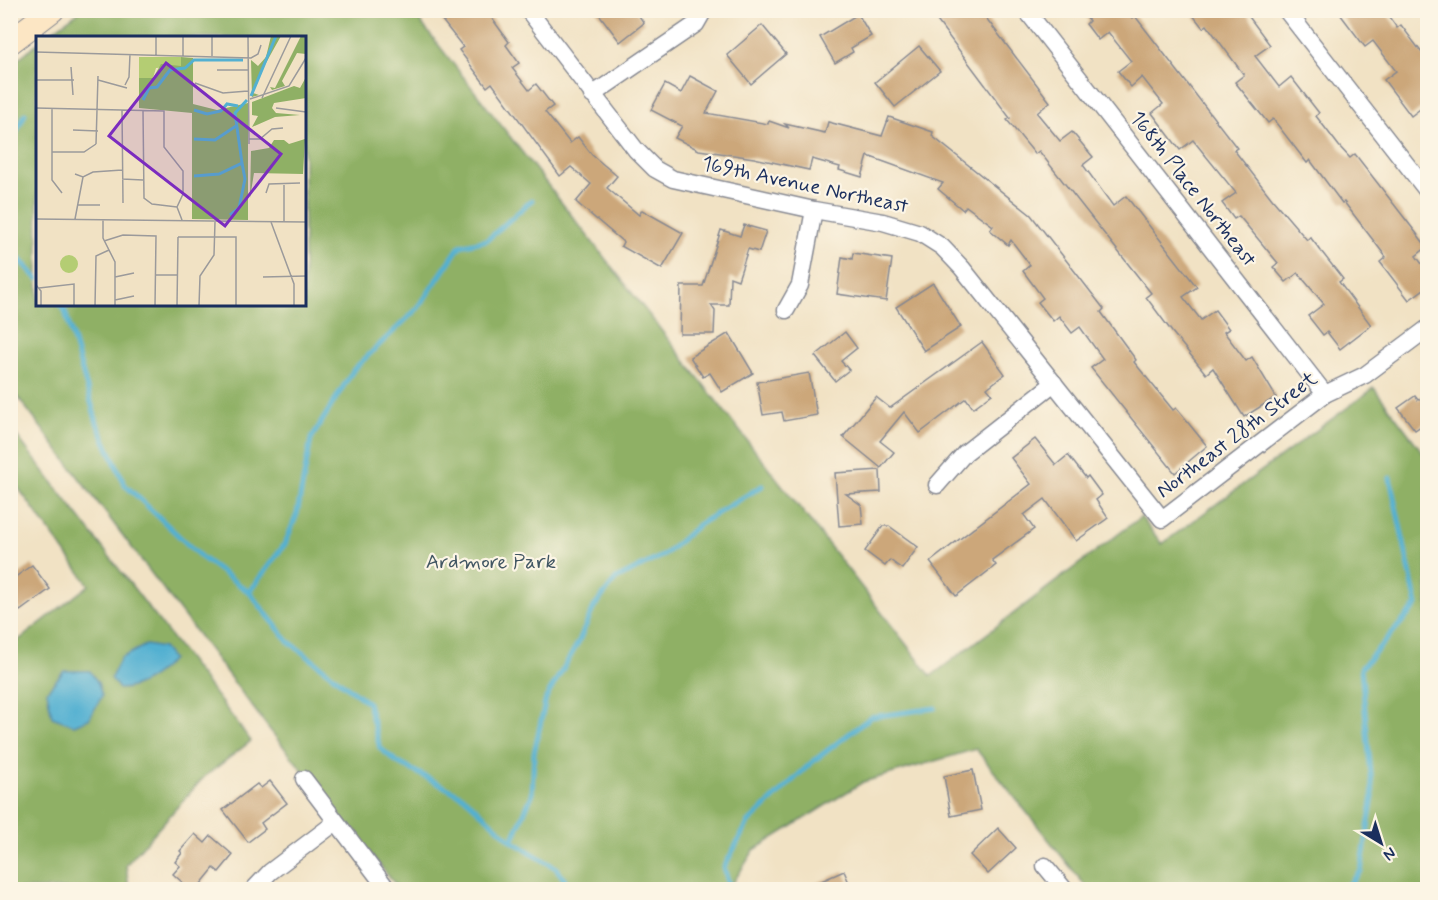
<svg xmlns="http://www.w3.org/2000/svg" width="1438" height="900" font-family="Mynerve,sans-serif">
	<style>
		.forest { fill: #8fb065; stroke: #557062; stroke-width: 1.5 }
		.water { fill: #53b0d1; stroke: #377098; stroke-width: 1.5 }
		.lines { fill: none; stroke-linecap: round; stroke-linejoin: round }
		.stream { stroke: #53b0d1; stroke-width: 5 }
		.building { fill: #cca77a }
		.street-casing { stroke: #868891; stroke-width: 19 }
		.secondary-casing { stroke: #868891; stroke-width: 26 }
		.street { stroke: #fff; stroke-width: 16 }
		.secondary { stroke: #fce6c4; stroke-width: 24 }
		.labels { text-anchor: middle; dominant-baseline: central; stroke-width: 4.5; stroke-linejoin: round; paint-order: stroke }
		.street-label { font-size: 21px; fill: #1b2f5e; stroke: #fcf5e5 }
		.park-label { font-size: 21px; fill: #415663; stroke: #fcf5e5 }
		.inset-river { fill: none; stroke: #53b0d1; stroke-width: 3 }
		.inset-road { fill: none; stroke: #9b9a9b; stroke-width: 1.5 }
		.view { fill: #7b2cbf; fill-opacity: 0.15; stroke: #7b2cbf; stroke-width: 3 }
		.inset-edge { fill: none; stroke: #1b2f5e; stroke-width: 3 }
	</style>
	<rect width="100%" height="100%" fill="#fcf5e5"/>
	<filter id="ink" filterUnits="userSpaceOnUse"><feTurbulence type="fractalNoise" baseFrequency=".0167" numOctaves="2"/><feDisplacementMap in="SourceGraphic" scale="12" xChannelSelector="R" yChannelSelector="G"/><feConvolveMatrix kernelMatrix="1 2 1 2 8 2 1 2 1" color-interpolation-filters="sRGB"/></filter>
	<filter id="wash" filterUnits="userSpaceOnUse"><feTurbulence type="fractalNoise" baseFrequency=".008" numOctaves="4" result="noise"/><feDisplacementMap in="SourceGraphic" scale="24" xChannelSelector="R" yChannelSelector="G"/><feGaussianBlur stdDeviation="1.35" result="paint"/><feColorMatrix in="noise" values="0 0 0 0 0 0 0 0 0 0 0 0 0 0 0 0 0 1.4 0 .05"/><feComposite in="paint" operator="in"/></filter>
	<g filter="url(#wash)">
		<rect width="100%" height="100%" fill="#f1e2c4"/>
		<g class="forest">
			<polygon points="80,11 412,11 931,676 1141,517 1162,544 1374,388 1427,458 1427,889 1088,889 976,749 863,782 754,850 729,889 399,889 270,730 11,388 11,65 37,43 38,304 304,304 304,38 44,37"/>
			<polygon points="10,427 251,741 203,778 126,865 129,889 11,889 11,646 89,585 11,478"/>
		</g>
		<g class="water">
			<path d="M 146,645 L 163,648 L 172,659 C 160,673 138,689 119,689 L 111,678 L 121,658 Z"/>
			<polygon points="64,671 90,671 98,683 102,696 89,719 74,725 52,717 47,691"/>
		</g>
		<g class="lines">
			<g class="stream">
				<polyline points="10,145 25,114"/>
				<polyline points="532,200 487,240 460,246 418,308 354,369 311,439 297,514 285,544 249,592 288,641 368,703 380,748 397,762 464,797 512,841 556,868 572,890"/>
				<polyline points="10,249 38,279"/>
				<polyline points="60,304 65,311 97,423 125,485 201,557 249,592"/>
				<polyline points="512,841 532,795 534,753 546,698 578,643 594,607 616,579 664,555 698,525 762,486"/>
				<polyline points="730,890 724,867 748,823 811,763 871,717 935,708"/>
				<polyline points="1344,890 1361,871 1373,796 1361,668 1417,605 1390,478"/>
			</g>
		</g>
		<g id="blocks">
			<g class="building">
				<polygon points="434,10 486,10 509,42 506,45 519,63 512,68 529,90 536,84 553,106 545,112 570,143 578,137 592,155 617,176 607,188 639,215 642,210 683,233 662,269 621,246 623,242 576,202 591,184 571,167 560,176 492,83 487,87 459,50 463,47"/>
				<polygon points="596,10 635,10 644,23 620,42"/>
				<polygon points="929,10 980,10 1050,102 1037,113 1060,141 1072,132 1093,157 1083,165 1113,206 1126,196 1197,287 1183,297 1201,320 1215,310 1229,329 1224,332 1246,361 1252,357 1276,397 1244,417 1213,368 1206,374 1172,332 1146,297 1151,293 1039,151 1035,154 1007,120 1010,118"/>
				<polygon points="1081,10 1126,10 1132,18 1135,16 1237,148 1234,150 1272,199 1307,240 1310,237 1343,279 1339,282 1371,325 1340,349 1327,332 1323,335 1308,316 1324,304 1298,273 1286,282 1273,267 1278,263 1239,216 1234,219 1222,203 1236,193 1193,140 1180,150 1152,113 1163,104 1142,77 1131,87 1118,71 1131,61 1108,32 1098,40 1086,24 1089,21"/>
				<polygon points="1189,10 1244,10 1270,45 1255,56 1279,87 1291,77 1319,113 1316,116 1339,146 1350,158 1355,154 1427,247 1416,256 1428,272 1428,286 1409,300 1380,262 1386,257 1344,202 1342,203 1310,160 1307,163 1273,119 1268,123 1235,82 1244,75 1207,25 1203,28"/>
				<polygon points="1337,10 1384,10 1397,28 1401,25 1428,61 1428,103 1411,116 1384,80 1396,71 1373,41 1365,47"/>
				<polygon points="858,14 871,36 851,48 853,52 835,63 820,37"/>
				<polygon points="762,25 786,54 751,84 727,55"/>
				<polygon points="919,46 940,71 895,107 875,82"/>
				<polygon points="690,76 718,91 706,113 768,124 769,121 789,128 785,124 825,133 828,122 882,136 889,117 933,132 932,136 1031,215 1104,309 1101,312 1136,360 1134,362 1173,410 1176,408 1207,446 1175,473 1091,368 1103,359 1080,327 1072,333 1059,316 1053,321 1038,302 1043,298 1023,271 1030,265 1011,240 1008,245 990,230 993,226 966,206 963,210 938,189 943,183 868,156 862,177 839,170 840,167 812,159 809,170 754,158 699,150 675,138 682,126 651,110 665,84 681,93"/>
				<polygon points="744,225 766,231 759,252 748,249 738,280 730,277 729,305 711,305 715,311 714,334 680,334 681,286 703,286 721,230 740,236"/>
				<polygon points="853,253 892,259 886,301 837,294 842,257 852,259"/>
				<polygon points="933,283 961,327 924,351 896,307"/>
				<polygon points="845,332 857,348 841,361 849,370 835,381 815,356"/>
				<polygon points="729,333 753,373 722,392 710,373 703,377 690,357"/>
				<polygon points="982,342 1005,374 987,388 992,394 973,408 966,398 920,433 904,412 880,441 894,452 881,468 843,437 876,397 890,408"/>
				<polygon points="809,373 817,415 784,421 782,412 763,415 757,382"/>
				<polygon points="1428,393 1428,421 1415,430 1398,408 1415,396 1418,400"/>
				<polygon points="1035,439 1056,465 1068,455 1086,478 1088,476 1102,495 1096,500 1108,518 1076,541 1045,499 1024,515 1034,529 992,560 996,565 956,596 930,562 1031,484 1011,458"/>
				<polygon points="880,470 881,492 846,494 861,505 863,524 839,526 835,473"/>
				<polygon points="883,526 889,526 918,547 902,569 890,560 885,566 865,551"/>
				<polygon points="32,565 50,589 20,611 10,598 10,581"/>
				<polygon points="973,770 981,810 951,816 944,776"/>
				<polygon points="270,781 287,803 261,823 265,829 248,842 223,810 257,784 261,788"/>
				<polygon points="998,828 1016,848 988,874 970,855"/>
				<polygon points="195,834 205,843 211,836 233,855 219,872 214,868 196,890 191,890 173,874 180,866 175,862 182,853 180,851"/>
				<polygon points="844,871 852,890 801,890"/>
			</g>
		</g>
	</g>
	<g filter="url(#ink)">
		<use href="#blocks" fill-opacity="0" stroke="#868891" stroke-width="1.5"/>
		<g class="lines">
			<defs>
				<g id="street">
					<polyline points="528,10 636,150 655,169 673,179 814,210 883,222 920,233 942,247 962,268 1162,519 1325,394 1365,375 1428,328"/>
					<polyline points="1026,10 1325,394"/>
					<polyline points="1286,10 1428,192"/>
					<polyline points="592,95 696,24 704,10"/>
					<polyline points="786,310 800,285 814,210"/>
					<polyline points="937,485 965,453 1054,383"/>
					<polyline points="304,779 388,890"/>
					<polyline points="1045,866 1065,890"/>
					<polyline points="253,890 270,872 336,822"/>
				</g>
				<polyline id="secondary" points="10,42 52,10"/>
			</defs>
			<use href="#street" class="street-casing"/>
			<use href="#secondary" class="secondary-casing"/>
			<use href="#street" class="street"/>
			<use href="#secondary" class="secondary"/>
		</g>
	</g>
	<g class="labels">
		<g class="street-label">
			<text transform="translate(805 185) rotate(12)">169th Avenue Northeast</text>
			<text transform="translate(1193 189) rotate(52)">168th Place Northeast</text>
			<text transform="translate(1237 435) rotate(-37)">Northeast 28th Street</text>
		</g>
		<g class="park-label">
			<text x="491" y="562">Ardmore Park</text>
		</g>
	</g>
	<g transform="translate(36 36)">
		<rect width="270" height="270" fill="#f1e2c4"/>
		<path d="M 103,21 L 145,21 L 146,30 L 120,32 L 117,42 L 103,42 ZM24 228a9 9 0 1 1 18 0a9 9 0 1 1-18 0Z" fill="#b4cd73"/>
		<path d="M 235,0 L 245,0 L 226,34 L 217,57 L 223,59 L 216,61 L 215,24 L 222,30 L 230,21 ZM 265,0 L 270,0 L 270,18 L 261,17 L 246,45 L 249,50 L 236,54 L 234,51 L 239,52 ZM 145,21 L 157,22 L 157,68 L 181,74 L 212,67 L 212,184 L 156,183 L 156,77 L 103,72 L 103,42 L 117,42 L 125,28 L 145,30 ZM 270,41 L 270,62 L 238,67 L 236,72 L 240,77 L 264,79 L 239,81 L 216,91 L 222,80 L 216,79 L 216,66 L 258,50 L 264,52 ZM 269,103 L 267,138 L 218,137 L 214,162 L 215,115 L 233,112 L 238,104 L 248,104 L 253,108 Z" fill="#8fb065"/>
		<path class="inset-river" d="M 215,60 L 240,0M 107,64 L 113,52 L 121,51 L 134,34 L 149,32 L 158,24 L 207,24M 158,74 L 171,78 L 185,75 L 191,68 L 202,70M 158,103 L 179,104 L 200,90M 158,140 L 183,138 L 206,127 L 199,77 L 211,64M 194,179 L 203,172 L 209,143 L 206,127"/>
		<path class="inset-road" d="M 120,0 L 120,19M 176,0 L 176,20M 212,0 L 213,108M 0,16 L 215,22 L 222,18 L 225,9M 147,20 L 147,0M 35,31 L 37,59M 186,34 L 181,34 L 212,34M 0,44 L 38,44M 62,44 L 91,52M 159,47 L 187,57 L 212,55M 89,49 L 93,41 L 94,18M 226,62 L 255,0M 214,63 L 253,50 L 270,22M 0,72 L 128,75 L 128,111 L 147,135 L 147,158 L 141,171 L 146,184M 16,72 L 16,144 L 26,157M 240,72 L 270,76M 86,74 L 87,167M 107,75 L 108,162 L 116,168 L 141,171M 37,94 L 62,95M 213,103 L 224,103 L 236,93 L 247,92M 60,108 L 62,40M 16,116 L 48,116 L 60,108M 39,138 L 47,141 L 57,136 L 86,134M 86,143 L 107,144M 248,149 L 248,186M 230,157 L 233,148 L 264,147M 42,169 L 64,169M 0,183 L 270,186M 39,183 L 47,141M 67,184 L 67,202 L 79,226 L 79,270M 235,186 L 258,248 L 258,270M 142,201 L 200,201 L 200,270M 68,205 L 87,199 L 120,200 L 119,270M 120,239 L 141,239M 79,241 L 98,237M 227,241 L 270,240M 0,249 L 5,255 L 5,270M 3,252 L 38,248 L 38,270M 79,264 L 98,260M 59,270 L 60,220 L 73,214M 141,270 L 142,201M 163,270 L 164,240 L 178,219 L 179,186M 163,270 L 200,270"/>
		<path class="view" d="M 130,27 L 245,118 L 189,190 L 73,100 Z"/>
		<rect width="270" height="270" class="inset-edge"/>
	</g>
	<rect width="1438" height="900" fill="none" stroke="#fcf5e5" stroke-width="36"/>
	<g transform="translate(1381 843) rotate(142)" stroke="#fcf5e5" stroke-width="4.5" paint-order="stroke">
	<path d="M0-4.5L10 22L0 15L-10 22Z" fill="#1b2f5e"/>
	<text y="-9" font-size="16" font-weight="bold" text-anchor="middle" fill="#1b2f5e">N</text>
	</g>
</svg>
